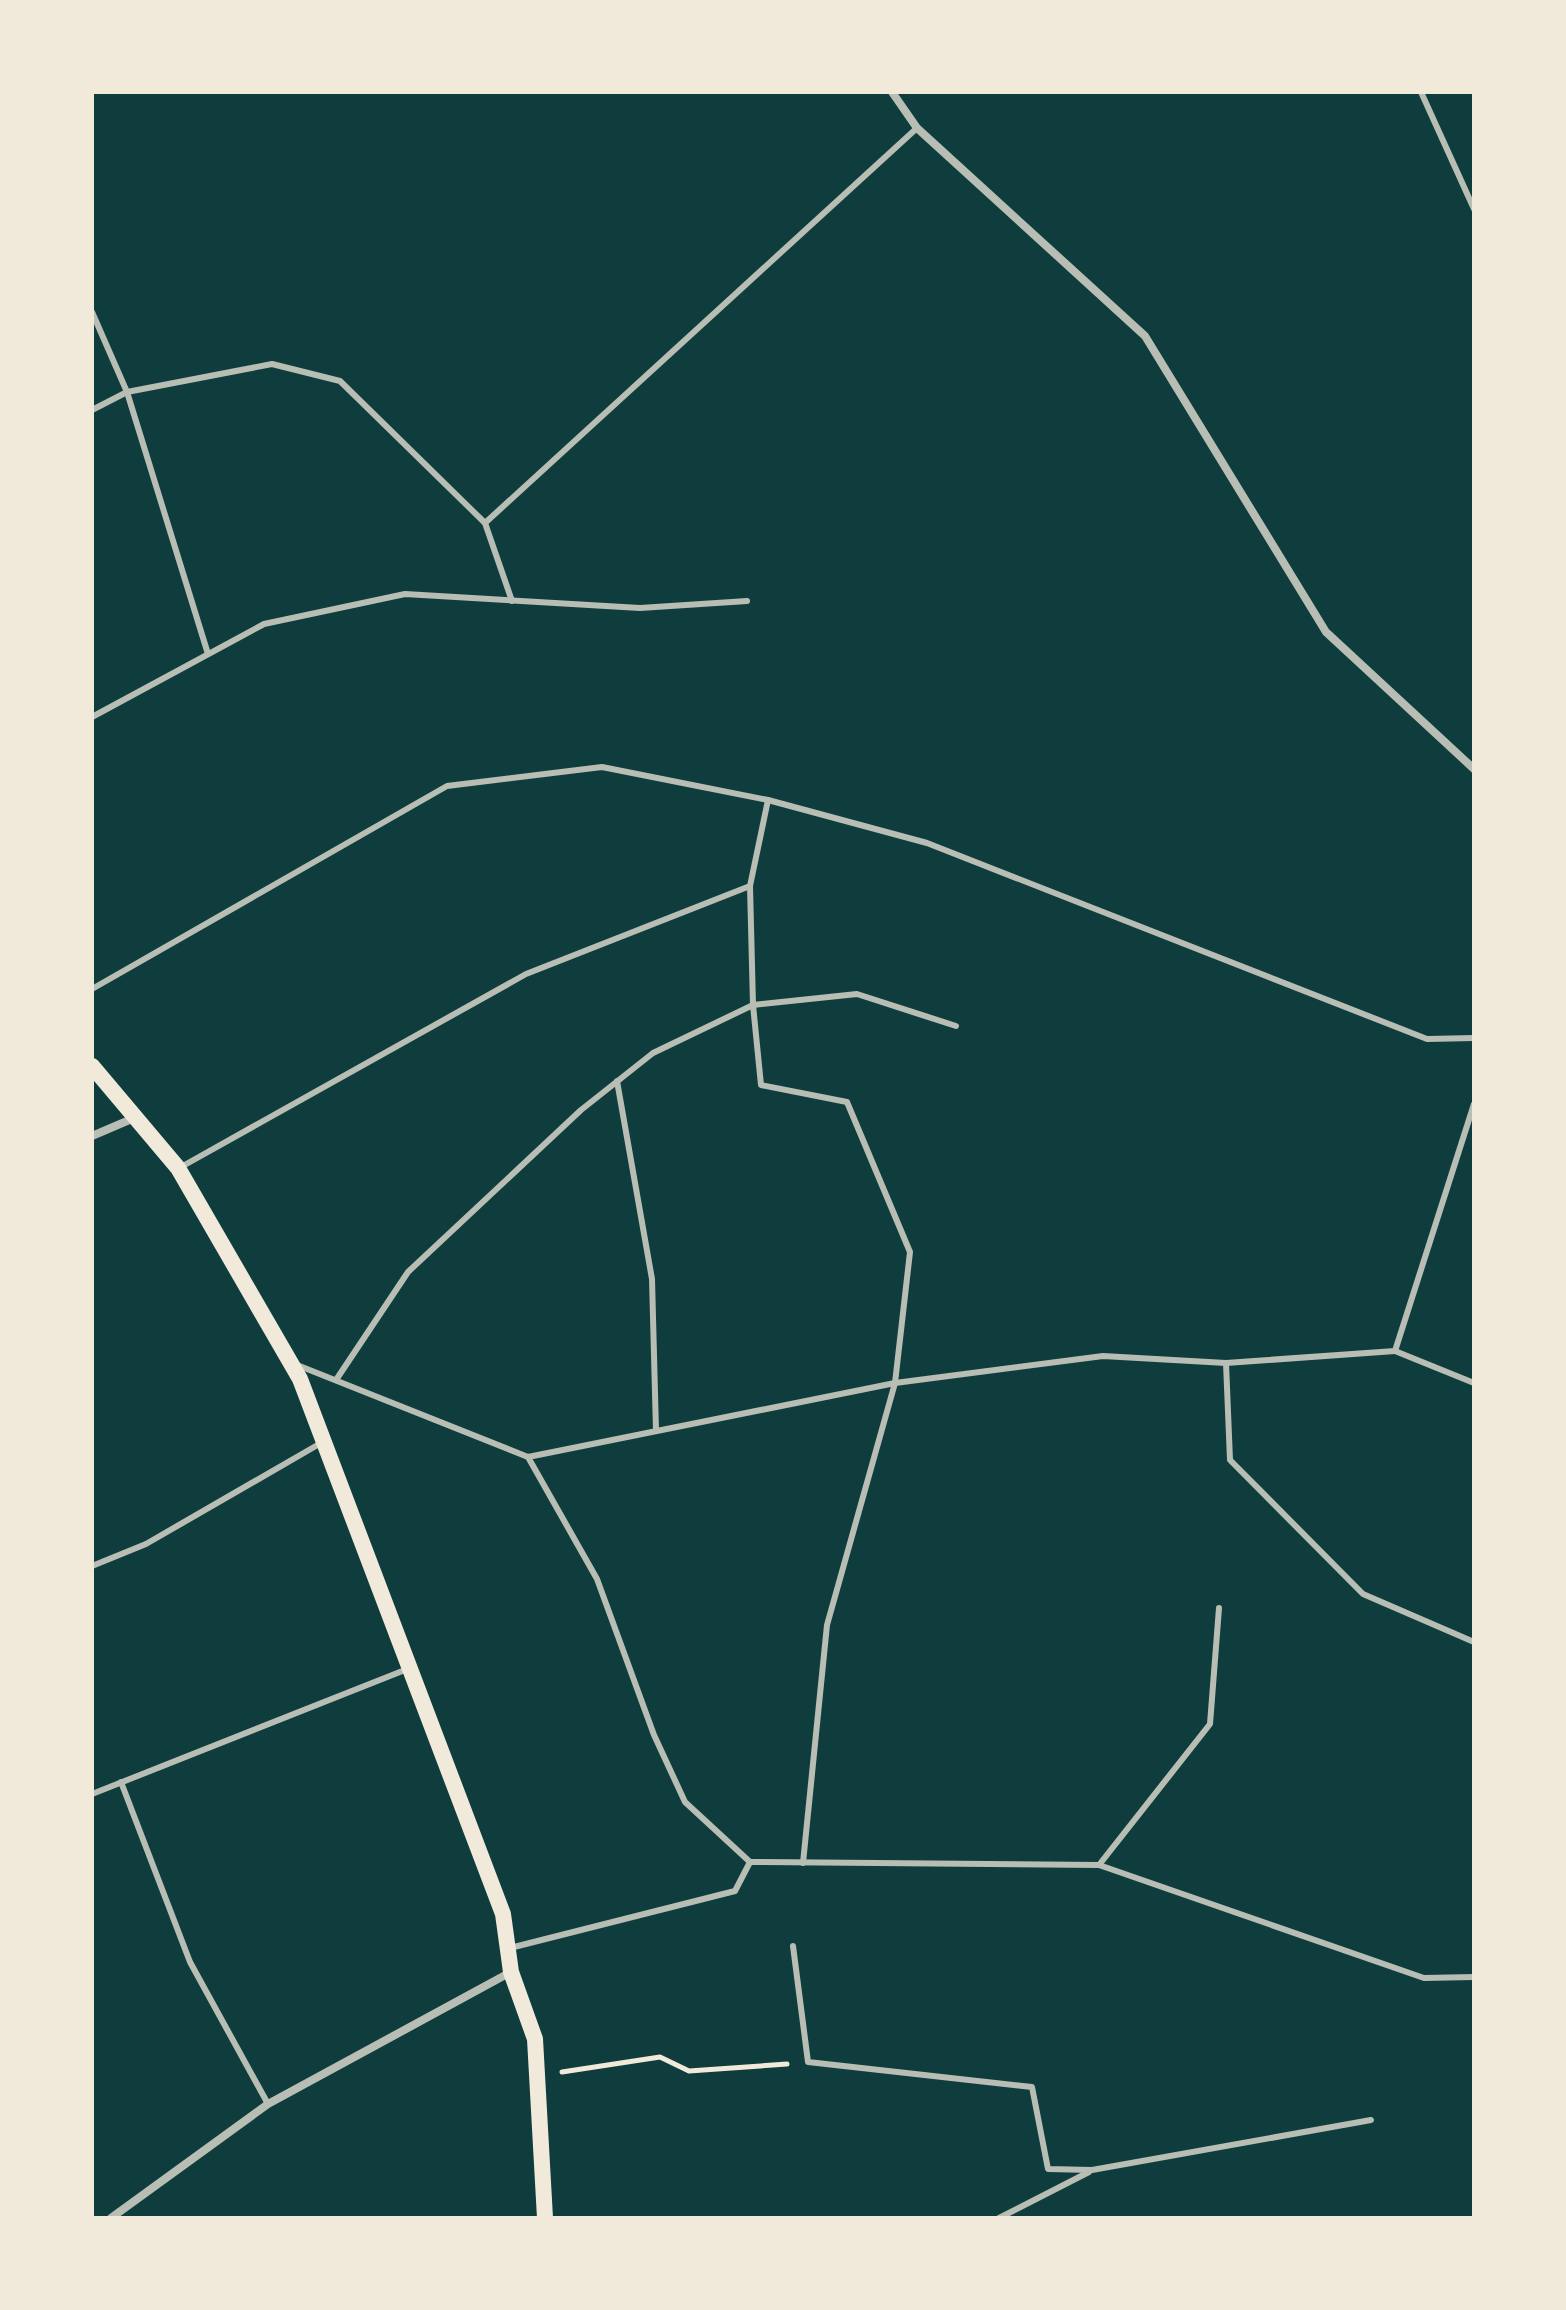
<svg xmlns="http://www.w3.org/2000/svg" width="1566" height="2310" font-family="Inter,sans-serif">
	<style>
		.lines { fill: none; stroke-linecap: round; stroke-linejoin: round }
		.path { stroke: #f1e9da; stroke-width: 5 }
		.service { stroke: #b8beb3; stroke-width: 6 }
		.minor { stroke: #b8beb3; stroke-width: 8 }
		.secondary { stroke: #f1e9da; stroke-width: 16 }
	</style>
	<rect width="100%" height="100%" fill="#0f3d3e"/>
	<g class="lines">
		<polyline class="path" points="562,2072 660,2057 689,2071 787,2064"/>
		<g class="service">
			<polyline points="1421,92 1474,209"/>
			<polyline points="92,312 127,392 208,654"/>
			<polyline points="92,410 127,392 272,364 340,381 485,523 512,601"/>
			<polyline points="485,523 917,128"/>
			<polyline points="92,717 264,624 405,594 640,608 747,601"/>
			<polyline points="768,800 750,886 753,1005 761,1085 847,1102 910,1252 895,1383 827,1625 803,1863"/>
			<polyline points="92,989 447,786 602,767 768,800 927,843 1427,1039 1474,1038"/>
			<polyline points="617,1081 652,1279 656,1431"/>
			<polyline points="181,1167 526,974 750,886"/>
			<polyline points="1395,1351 1474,1383"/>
			<polyline points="1226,1363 1230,1460 1363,1594 1474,1642"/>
			<polyline points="297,1365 528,1457 895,1383 1103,1356 1226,1363 1395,1351 1474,1104"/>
			<polyline points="336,1380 408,1272 581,1110 653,1053 753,1005 857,994 956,1026"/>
			<polyline points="92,1566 146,1544 321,1443"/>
			<polyline points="121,1782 190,1962 268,2104"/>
			<polyline points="92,1794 410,1668"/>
			<polyline points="750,1862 1099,1865 1424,1978 1474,1977"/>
			<polyline points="1099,1865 1210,1724 1219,1608"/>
			<polyline points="793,1946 808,2062 1032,2087 1048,2169 1092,2170 1371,2120"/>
			<polyline points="510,1948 735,1891 750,1862 685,1802 654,1735 597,1579 528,1457"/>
			<polyline points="999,2218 1089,2172"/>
		</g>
		<g class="minor">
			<polyline points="892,92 917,128 1145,336 1326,632 1474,769"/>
			<polyline points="92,1136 134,1118"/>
			<polyline points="111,2218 268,2104 511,1972"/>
		</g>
		<polyline class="secondary" points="92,1066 178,1168 300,1379 503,1914 511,1972 535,2039 545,2218"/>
	</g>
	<rect width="1566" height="2310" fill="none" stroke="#f1e9da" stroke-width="188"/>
</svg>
